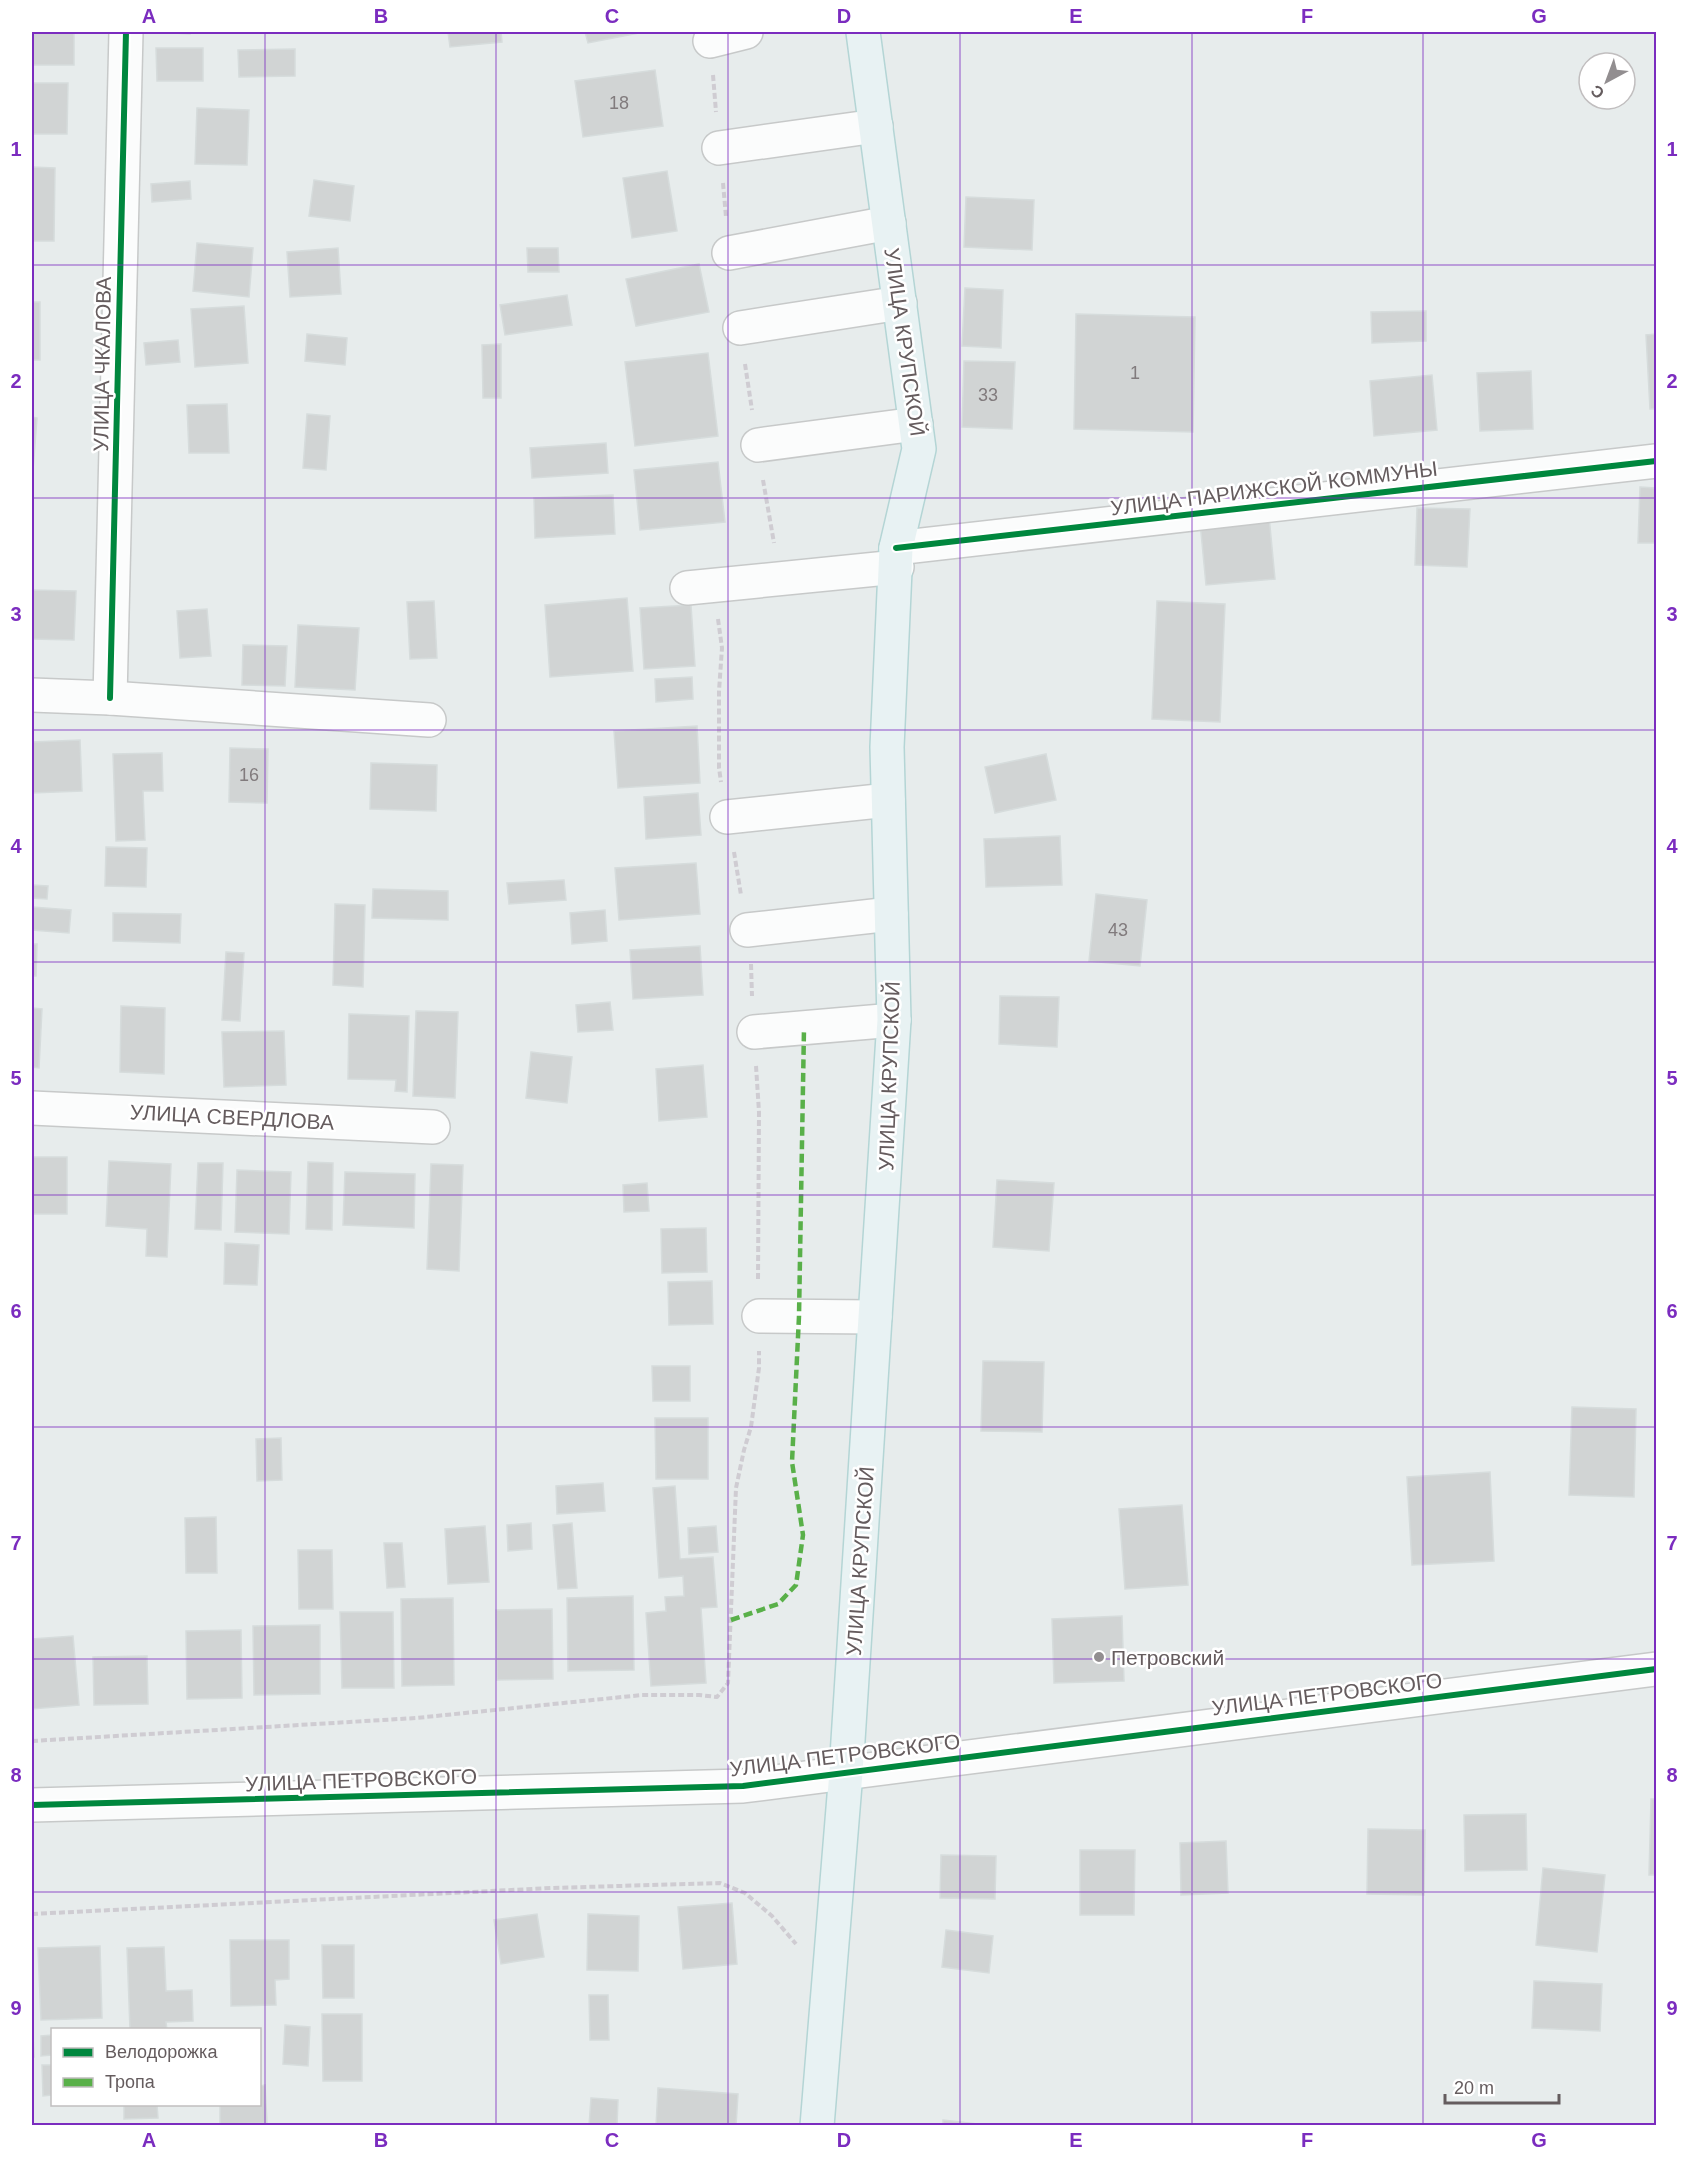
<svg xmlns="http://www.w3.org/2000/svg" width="1688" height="2157" font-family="Helvetica,sans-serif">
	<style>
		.building { fill: #d1d4d4; stroke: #d6dcdc; stroke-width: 1.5 }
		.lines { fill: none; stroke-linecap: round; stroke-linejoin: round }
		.minor-casing { stroke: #c7c9c9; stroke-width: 36 }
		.major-casing { stroke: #b4d5d5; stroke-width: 36 }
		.path { stroke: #cfccd2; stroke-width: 4; stroke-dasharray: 6 3; stroke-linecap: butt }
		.minor { stroke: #fbfcfc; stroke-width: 33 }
		.major { stroke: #e8f2f3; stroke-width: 33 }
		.quiet { stroke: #59b049; stroke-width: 4.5; stroke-dasharray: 9 4.5; stroke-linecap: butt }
		.cycleway-casing { stroke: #fff; stroke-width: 10 }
		.cycleway { stroke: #00873e; stroke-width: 6 }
		.grid { fill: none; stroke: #7b2cbf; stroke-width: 1.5; stroke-opacity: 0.55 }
		.poi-dot { fill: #928e90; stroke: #fff; stroke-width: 2 }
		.labels { text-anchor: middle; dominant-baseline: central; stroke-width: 5; stroke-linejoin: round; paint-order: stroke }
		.number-label { font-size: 18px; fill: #817b7d }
		.street-label { font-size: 21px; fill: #655c5e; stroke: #fff }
		.poi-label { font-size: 21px; fill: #655c5e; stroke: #fff; text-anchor: start }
		.neatline { fill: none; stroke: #7b2cbf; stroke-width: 2 }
		.grid-label { font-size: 20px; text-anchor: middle; font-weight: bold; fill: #7b2cbf }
	</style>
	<rect width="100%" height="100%" fill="#e7ecec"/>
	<g class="building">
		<rect x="32" y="32" width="42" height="33"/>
		<polygon points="155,32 190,32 190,34"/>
		<polygon points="448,32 501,32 502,42 450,47"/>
		<polygon points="585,32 644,32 588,43"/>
		<polygon points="156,48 203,48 203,81 157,81"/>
		<polygon points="295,49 295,76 239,77 238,50"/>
		<polygon points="655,70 663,126 583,137 575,81"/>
		<polygon points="32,83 68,83 67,134 32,134"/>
		<polygon points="197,108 249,110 247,165 195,164"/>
		<polygon points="32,167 55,168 54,241 32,241"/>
		<polygon points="667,171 677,231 632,238 623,178"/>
		<polygon points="314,180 354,186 350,221 309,216"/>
		<polygon points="190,181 191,199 152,202 151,184"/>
		<polygon points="966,197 1034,200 1032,250 964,247"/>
		<polygon points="197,243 253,248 249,297 193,291"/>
		<polygon points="338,248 341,294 290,297 287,252"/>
		<polygon points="527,248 558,248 559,272 528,272"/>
		<polygon points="699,264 709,312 636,326 626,279"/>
		<polygon points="965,288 1003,290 1001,348 962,346"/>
		<polygon points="567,295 572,325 505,335 500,305"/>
		<rect x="32" y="302" width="8" height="58"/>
		<polygon points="244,306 248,363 195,367 191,309"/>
		<polygon points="1426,311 1426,341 1372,343 1371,312"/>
		<polygon points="1076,314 1195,317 1193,432 1074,429"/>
		<polygon points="307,334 347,338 345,365 305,361"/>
		<polygon points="1656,334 1656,409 1650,409 1646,335"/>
		<polygon points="178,340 180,362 146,365 144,343"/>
		<polygon points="501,344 501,398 483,398 482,345"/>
		<polygon points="708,353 718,436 635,446 625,362"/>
		<polygon points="964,361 1015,362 1012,429 962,427"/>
		<polygon points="1531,371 1533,429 1480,431 1477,373"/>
		<polygon points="1432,375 1437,430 1374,436 1370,381"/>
		<polygon points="227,404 229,453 189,453 187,405"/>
		<polygon points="307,414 330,416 326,470 303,468"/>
		<polygon points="32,417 37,418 32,483"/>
		<polygon points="606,443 608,473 532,478 530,448"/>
		<polygon points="718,462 725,522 640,530 634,470"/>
		<polygon points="1640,487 1656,488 1656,543 1638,543"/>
		<polygon points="613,495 615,534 535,538 534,498"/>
		<polygon points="1417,508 1470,509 1467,567 1415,565"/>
		<polygon points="1269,516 1275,579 1206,585 1200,522"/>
		<polygon points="32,590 76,591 74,640 32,639"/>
		<polygon points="627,598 633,671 550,677 545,605"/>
		<polygon points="434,601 437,658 410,659 407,602"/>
		<polygon points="1157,601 1225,604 1220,722 1152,719"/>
		<polygon points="691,605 695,666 644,669 640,608"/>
		<polygon points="207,609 211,656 180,658 177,611"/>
		<polygon points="298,625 359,628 355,690 295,687"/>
		<polygon points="243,645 287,646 285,686 242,685"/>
		<polygon points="692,677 693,699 656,702 655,679"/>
		<polygon points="697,726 700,783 618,788 614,731"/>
		<polygon points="80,740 82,791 32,793 32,742"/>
		<polygon points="230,748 268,749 267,803 229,802"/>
		<polygon points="162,753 163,791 143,791 145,840 116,841 113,754"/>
		<polygon points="1046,754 1056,800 995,813 985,767"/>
		<polygon points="371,763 437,765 436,811 370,809"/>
		<polygon points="698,793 701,835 646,839 644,797"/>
		<polygon points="1060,836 1062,885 986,887 984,839"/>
		<polygon points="106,847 147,848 146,887 105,886"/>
		<polygon points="696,863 700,914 619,920 615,868"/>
		<polygon points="564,880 566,900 509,904 507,883"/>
		<polygon points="32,885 48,886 47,899 32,898"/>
		<polygon points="373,889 448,891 448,920 372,918"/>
		<polygon points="1096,894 1147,900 1140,966 1089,961"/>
		<polygon points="335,904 365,905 363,987 333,985"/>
		<polygon points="32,907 71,910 69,933 32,930"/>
		<polygon points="605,910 607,941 572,944 570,913"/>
		<polygon points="113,913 181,914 180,943 113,941"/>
		<polygon points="32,944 37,944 36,976 32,976"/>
		<polygon points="700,946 703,995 633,999 630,950"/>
		<polygon points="226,952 244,953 240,1021 222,1020"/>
		<polygon points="1000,996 1059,997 1057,1047 999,1044"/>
		<polygon points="610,1002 613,1030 578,1032 576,1005"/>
		<polygon points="121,1006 165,1008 164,1074 120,1072"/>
		<polygon points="32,1008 42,1009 39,1068 32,1067"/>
		<polygon points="416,1011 458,1012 455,1098 413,1096"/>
		<polygon points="349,1014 409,1016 407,1092 395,1091 396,1080 348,1079"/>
		<polygon points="284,1031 286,1085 224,1087 222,1032"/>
		<polygon points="531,1052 572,1057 567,1103 526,1098"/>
		<polygon points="703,1065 707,1117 659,1121 656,1069"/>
		<rect x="32" y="1157" width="35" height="57"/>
		<polygon points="109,1161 171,1164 167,1257 146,1256 147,1229 106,1226"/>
		<polygon points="308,1162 333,1163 332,1230 306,1229"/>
		<polygon points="198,1163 223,1163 221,1230 195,1229"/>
		<polygon points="431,1164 463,1165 459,1271 427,1269"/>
		<polygon points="237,1170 291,1172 289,1234 235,1232"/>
		<polygon points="345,1172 415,1174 414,1228 343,1225"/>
		<polygon points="997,1180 1054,1183 1049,1251 993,1247"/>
		<polygon points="647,1183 649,1211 624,1212 623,1185"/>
		<polygon points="706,1228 707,1272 662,1273 661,1229"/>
		<polygon points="225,1243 259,1245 257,1285 224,1284"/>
		<polygon points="712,1281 713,1324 669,1325 668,1282"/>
		<polygon points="983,1361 1044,1362 1042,1432 981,1431"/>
		<polygon points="652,1366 690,1366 690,1401 653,1401"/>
		<polygon points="1572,1407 1636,1409 1634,1497 1569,1495"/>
		<polygon points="655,1418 708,1418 708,1479 656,1479"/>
		<polygon points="281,1438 282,1480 257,1481 256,1439"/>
		<polygon points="1490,1472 1494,1561 1412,1565 1407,1477"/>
		<polygon points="603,1483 605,1511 557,1514 556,1486"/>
		<polygon points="675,1486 680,1559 713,1557 717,1607 701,1608 706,1683 651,1686 646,1613 666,1611 665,1597 684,1596 683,1576 659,1578 653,1488"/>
		<polygon points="1182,1505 1188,1585 1125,1589 1119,1509"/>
		<polygon points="216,1517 217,1573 186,1573 185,1518"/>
		<polygon points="531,1523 532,1549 508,1551 507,1525"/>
		<polygon points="572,1523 577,1588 558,1589 553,1525"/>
		<polygon points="485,1526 489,1582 448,1584 445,1529"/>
		<polygon points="716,1526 718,1552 689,1554 688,1528"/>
		<polygon points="384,1543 402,1543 405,1587 387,1588"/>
		<polygon points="298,1550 332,1550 333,1609 299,1609"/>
		<polygon points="633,1596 634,1670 568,1671 567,1598"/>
		<polygon points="453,1598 454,1685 402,1686 401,1599"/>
		<polygon points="552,1609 553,1679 497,1680 496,1610"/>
		<polygon points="340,1612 393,1612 394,1688 342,1688"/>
		<polygon points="1122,1616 1124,1681 1054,1683 1052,1619"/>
		<polygon points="320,1625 320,1694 254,1695 253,1626"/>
		<polygon points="241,1630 242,1698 187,1699 186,1631"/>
		<polygon points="73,1636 79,1705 32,1709 32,1639"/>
		<polygon points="147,1656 148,1704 94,1705 93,1657"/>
		<polygon points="1651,1799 1656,1799 1656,1875 1649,1875"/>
		<polygon points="1526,1814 1527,1870 1465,1871 1464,1815"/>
		<polygon points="1368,1829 1425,1830 1424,1895 1367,1894"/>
		<polygon points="1226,1841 1228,1893 1181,1895 1180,1843"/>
		<polygon points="1080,1850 1135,1850 1134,1915 1080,1915"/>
		<polygon points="941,1855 996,1856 995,1899 940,1898"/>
		<polygon points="1543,1868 1605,1875 1597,1952 1536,1945"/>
		<polygon points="732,1903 737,1964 683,1969 678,1907"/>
		<polygon points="537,1914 544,1957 501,1964 494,1920"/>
		<polygon points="588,1914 639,1916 638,1971 587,1970"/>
		<polygon points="946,1930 993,1936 989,1973 942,1967"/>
		<polygon points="230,1940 289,1940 289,1979 275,1980 276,2005 231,2006"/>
		<polygon points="322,1945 354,1945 354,1998 323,1998"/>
		<polygon points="100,1946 102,2018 41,2020 38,1948"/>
		<polygon points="164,1947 166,1991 192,1990 193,2021 166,2022 167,2030 130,2030 127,1948"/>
		<polygon points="1534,1981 1602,1984 1600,2031 1532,2028"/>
		<polygon points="589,1995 608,1995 609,2040 590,2040"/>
		<polygon points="322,2014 362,2014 362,2081 323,2081"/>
		<polygon points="285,2025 310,2027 308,2066 283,2064"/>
		<polygon points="32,2033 33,2033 34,2057 32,2057"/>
		<polygon points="52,2035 52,2055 41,2056 41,2036"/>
		<polygon points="42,2065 52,2065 52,2095 43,2096"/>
		<rect x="32" y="2072" width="1" height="25"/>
		<polygon points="265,2085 267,2123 220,2124 220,2104 260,2104 260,2086"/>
		<polygon points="658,2088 738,2094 736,2126 656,2126"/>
		<polygon points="591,2098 618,2100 617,2126 589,2126"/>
		<polygon points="124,2104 157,2104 158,2118 124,2119"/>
		<polygon points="943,2120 995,2126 943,2126"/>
	</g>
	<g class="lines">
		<defs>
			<g id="minor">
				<polyline points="710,41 746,32"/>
				<polyline points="719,148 876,126"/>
				<polyline points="729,253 889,223"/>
				<polyline points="740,328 900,303"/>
				<polyline points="758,445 916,424"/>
				<polyline points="896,548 1656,461"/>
				<polyline points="687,588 897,567"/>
				<polyline points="32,695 110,698 429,720"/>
				<polyline points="110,698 126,32"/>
				<polyline points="727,817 888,800"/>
				<polyline points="747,930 891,914"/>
				<polyline points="754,1032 894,1020"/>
				<polyline points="32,1108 433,1127"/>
				<polyline points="759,1316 875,1317"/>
				<polyline points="32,1805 743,1786 1656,1669"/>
			</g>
			<polyline id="major" points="817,2126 846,1772 894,1020 887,747 896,548 919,449 863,32"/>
		</defs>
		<use href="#minor" class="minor-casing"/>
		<use href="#major" class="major-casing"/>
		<g class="path">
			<polyline points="713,75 716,112"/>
			<polyline points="723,183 726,217"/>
			<polyline points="745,364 752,410"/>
			<polyline points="763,480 774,543"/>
			<polyline points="718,619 722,648 719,691 719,768 721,782"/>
			<polyline points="734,852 741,895"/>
			<polyline points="751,964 752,996"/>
			<polyline points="756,1066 759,1112 758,1281"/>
			<polyline points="32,1741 416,1718 642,1695 699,1695 717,1697 728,1683 736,1488 744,1450 751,1427 759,1368 759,1351"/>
			<polyline points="32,1914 551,1888 720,1883 745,1893 772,1916 796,1944"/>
		</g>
		<use href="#minor" class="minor"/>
		<use href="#major" class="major"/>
		<polyline class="quiet" points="731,1620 778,1604 796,1585 803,1535 792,1462 799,1316 804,1028"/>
		<defs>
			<g id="cycleway">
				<polyline points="896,548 1656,461"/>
				<polyline points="110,698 126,32"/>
				<polyline points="32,1805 743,1786 1656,1669"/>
			</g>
		</defs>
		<use href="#cycleway" class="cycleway-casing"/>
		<use href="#cycleway" class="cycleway"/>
	</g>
	<path class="grid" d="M 265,32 L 265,2126M 496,32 L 496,2126M 728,32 L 728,2126M 960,32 L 960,2126M 1192,32 L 1192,2126M 1423,32 L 1423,2126M 32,265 L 1656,265M 32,498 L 1656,498M 32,730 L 1656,730M 32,962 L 1656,962M 32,1195 L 1656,1195M 32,1427 L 1656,1427M 32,1659 L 1656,1659M 32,1892 L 1656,1892"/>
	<circle class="poi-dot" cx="1099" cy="1657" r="6"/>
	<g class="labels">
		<g class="number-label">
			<text x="619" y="103">18</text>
			<text x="1135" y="373">1</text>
			<text x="988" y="395">33</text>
			<text x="249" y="775">16</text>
			<text x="1118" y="930">43</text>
		</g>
		<g class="street-label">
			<text transform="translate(905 342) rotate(82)">УЛИЦА КРУПСКОЙ</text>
			<text transform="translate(102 364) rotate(-89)">УЛИЦА ЧКАЛОВА</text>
			<text transform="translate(1274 488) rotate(-7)">УЛИЦА ПАРИЖСКОЙ КОММУНЫ</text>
			<text transform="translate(889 1076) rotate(-88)">УЛИЦА КРУПСКОЙ</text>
			<text transform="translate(232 1117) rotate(3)">УЛИЦА СВЕРДЛОВА</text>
			<text transform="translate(860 1561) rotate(-86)">УЛИЦА КРУПСКОЙ</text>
			<text transform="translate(1327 1694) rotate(-7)">УЛИЦА ПЕТРОВСКОГО</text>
			<text transform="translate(845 1755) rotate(-7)">УЛИЦА ПЕТРОВСКОГО</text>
			<text transform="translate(361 1780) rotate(-2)">УЛИЦА ПЕТРОВСКОГО</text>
		</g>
		<g class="poi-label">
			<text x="1111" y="1657">Петровский</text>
		</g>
	</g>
	<rect width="1688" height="2157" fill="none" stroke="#ffffff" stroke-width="66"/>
	<rect x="51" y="2028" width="210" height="78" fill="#ffffff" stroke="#c1bebf" stroke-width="1.5"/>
	<rect x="63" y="2048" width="30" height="9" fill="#00873e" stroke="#c1bebf" stroke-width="1.5"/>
	<text x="105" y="2058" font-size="18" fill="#655c5e">Велодорожка</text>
	<rect x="63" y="2078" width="30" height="9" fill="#59b049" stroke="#c1bebf" stroke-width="1.5"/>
	<text x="105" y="2088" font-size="18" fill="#655c5e">Тропа</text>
	<g transform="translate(1607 81) rotate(221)"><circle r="28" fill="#ffffff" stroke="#c1bebf" stroke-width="1.5"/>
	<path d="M0-4.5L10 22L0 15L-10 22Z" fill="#928e90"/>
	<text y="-9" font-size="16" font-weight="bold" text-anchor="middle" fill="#655c5e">С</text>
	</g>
	<path d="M1445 2094v9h114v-9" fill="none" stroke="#655c5e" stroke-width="3"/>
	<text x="1454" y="2094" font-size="18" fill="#655c5e" stroke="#ffffff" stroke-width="4.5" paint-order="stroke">20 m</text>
	<rect x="33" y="33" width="1622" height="2091" class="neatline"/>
	<g class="grid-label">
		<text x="149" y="23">A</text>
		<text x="381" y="23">B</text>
		<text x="612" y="23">C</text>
		<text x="844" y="23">D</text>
		<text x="1076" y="23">E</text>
		<text x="1307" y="23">F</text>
		<text x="1539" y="23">G</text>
		<text x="16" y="156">1</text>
		<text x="1672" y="156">1</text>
		<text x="16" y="388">2</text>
		<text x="1672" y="388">2</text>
		<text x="16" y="621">3</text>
		<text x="1672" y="621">3</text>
		<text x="16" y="853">4</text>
		<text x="1672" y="853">4</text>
		<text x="16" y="1085">5</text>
		<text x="1672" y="1085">5</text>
		<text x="16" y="1318">6</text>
		<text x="1672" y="1318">6</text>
		<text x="16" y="1550">7</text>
		<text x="1672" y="1550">7</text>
		<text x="16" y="1782">8</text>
		<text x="1672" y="1782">8</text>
		<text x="16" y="2015">9</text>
		<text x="1672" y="2015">9</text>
		<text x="149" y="2147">A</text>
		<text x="381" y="2147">B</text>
		<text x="612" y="2147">C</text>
		<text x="844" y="2147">D</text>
		<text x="1076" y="2147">E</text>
		<text x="1307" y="2147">F</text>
		<text x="1539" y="2147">G</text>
	</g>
</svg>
